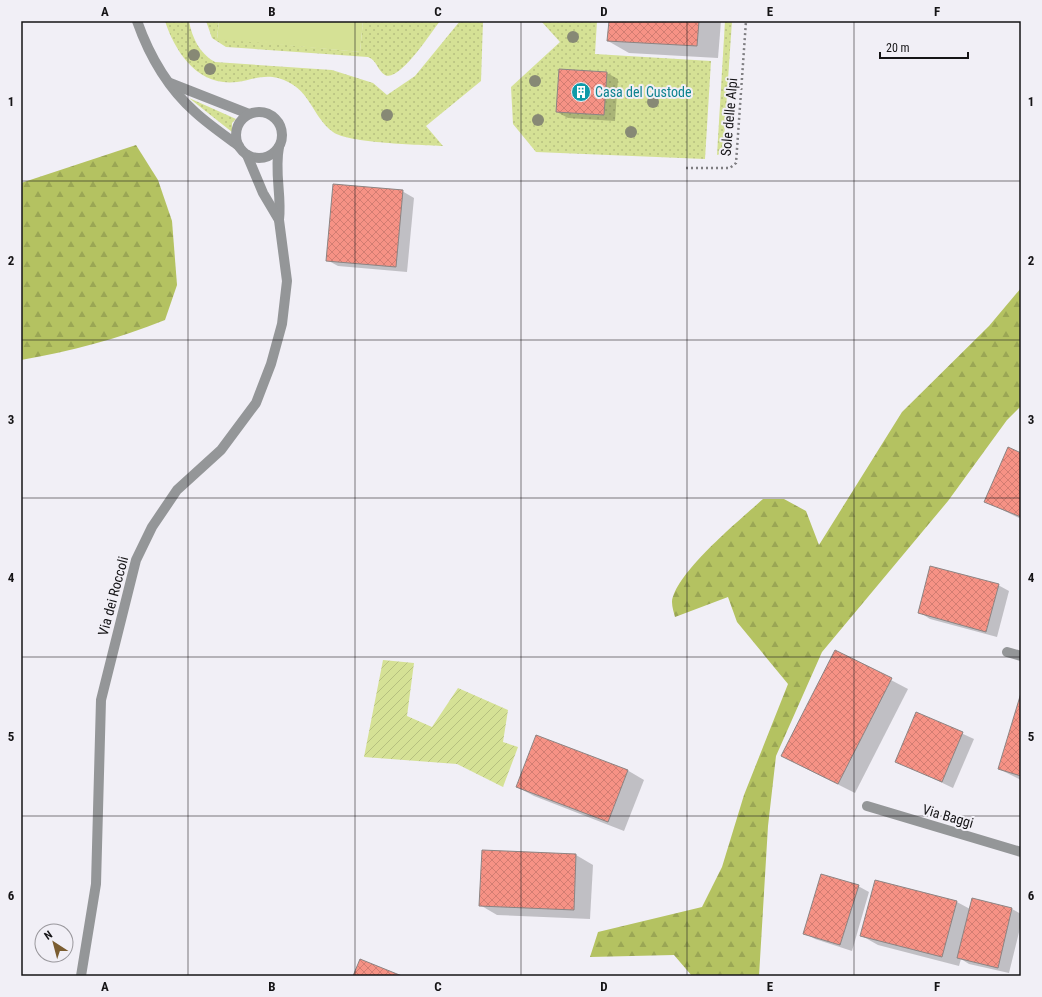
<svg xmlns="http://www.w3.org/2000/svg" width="1042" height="997" font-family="'Roboto Condensed',sans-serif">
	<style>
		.grass { fill: url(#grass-dots) }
		.forest { fill: url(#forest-firs) }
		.garden { fill: url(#garden-furrows) }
		.pitch { fill: #d5e195 }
		.shadow { fill: #0003 }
		.building { fill: url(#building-cross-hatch); stroke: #8c8483 }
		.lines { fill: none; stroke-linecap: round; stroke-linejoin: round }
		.path { stroke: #7f7e82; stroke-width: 2.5; stroke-dasharray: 2 3; stroke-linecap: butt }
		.street { stroke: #949698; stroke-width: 10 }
		.tree { fill: #878975 }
		.grid { fill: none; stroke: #151416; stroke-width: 1; stroke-opacity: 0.55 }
		.labels { text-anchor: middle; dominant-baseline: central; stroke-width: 4; stroke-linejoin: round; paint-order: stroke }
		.culture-label { font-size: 14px; fill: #0d838f; stroke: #f1eff6; text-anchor: start }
		.street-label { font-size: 14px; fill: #151416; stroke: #f1eff6 }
		.neatline { fill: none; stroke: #151416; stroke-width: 1.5 }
		.grid-label { font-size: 13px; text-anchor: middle; font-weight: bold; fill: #151416 }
	</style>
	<defs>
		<pattern id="grass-dots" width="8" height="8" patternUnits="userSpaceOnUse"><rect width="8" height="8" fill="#d5e195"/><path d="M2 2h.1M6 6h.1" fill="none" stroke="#b6c080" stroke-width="1.8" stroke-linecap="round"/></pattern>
		<pattern id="forest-firs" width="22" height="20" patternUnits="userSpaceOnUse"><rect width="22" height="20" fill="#b4c261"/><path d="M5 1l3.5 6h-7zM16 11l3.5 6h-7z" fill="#9aa654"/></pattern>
		<pattern id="garden-furrows" width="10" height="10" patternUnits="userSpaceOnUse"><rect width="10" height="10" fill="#d5e195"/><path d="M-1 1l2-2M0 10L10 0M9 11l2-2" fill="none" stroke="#b6c080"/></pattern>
		<pattern id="building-cross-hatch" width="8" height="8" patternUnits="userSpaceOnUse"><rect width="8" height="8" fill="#f69285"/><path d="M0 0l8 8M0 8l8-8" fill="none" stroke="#d27d72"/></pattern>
	</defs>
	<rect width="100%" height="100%" fill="#f1eff6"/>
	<g class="grass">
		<path d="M 165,21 L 189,21 C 192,38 200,54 215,62 L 332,70 L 373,83 L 387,95 L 415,76 L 460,21 L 483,21 L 481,81 L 426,126 L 443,146 C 421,145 347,143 333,132 C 310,115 312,88 278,78 C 263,74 251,80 237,82 C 198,87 175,52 165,21 Z"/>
		<path d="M 206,21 L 219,21 L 217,38 L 360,52 L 363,21 L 440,21 C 432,31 399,83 385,75 C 377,70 377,60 368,57 L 226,47 L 212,38 Z"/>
		<polygon points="541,21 597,21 595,54 711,61 705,159 536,152 513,124 511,87 560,42"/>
		<polygon points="725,21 732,21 723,153 717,155"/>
		<polygon points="189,98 236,119 232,123 232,132"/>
	</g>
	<g class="forest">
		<path d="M 136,145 L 158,180 L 172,221 L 177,285 L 165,320 C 118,339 71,351 21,360 L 21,183 Z"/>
		<path d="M 1021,288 L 1021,406 L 1007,420 L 948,501 L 822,652 L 776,756 L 768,826 L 759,976 L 692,976 L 674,955 L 590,957 L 598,932 L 702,907 L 722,867 L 744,795 L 788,684 L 737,622 L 728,597 L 675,617 C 674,613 672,607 672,602 C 675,573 741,519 763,499 L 784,499 L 806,511 L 819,545 L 902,412 L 989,326 Z"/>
	</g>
	<polygon class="garden" points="383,660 414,663 407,716 432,727 458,688 508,710 503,742 518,747 503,787 457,764 364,757"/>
	<polygon class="pitch" points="219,21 363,21 360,52 217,39"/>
	<g class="shadow">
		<polygon points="610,21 721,21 718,58 629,53 608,41"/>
		<polygon points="607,73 618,79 615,121 568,118 557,112"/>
		<polygon points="402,191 414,198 407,272 338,266 327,260"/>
		<polygon points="1021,454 1021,519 986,502"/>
		<polygon points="998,585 1009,591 997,637 930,619 919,612"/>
		<polygon points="836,651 908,689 855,793 799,765"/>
		<polygon points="1021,696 1021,780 999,769"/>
		<polygon points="917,713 974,739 953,788 896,761"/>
		<polygon points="627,770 644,780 624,831 534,796 517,787"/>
		<polygon points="483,851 576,855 593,865 590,919 497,915 480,905"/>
		<polygon points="858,886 869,892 852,951 815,939 804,933"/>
		<polygon points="972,899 1012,909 1021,914 1021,924 1009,973 969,964 961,959 959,966 878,945 862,936 957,902 970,909"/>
	</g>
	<g class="building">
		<polygon points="609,21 699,21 697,46 607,41"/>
		<polygon points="559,69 607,72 604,115 556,112"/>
		<polygon points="333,184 403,190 396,267 326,261"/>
		<polygon points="1008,447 1021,453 1021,517 984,502"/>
		<polygon points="930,566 999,584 986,632 918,613"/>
		<polygon points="835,650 892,678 838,784 781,756"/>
		<polygon points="1021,693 1021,776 998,769"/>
		<polygon points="916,712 963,732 942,782 895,762"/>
		<polygon points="536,735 628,770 608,822 516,787"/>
		<polygon points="482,850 576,854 574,910 479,906"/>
		<polygon points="821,874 859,885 840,945 803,934"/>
		<polygon points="875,880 957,901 942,957 860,936"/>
		<polygon points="972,898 1012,908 998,968 957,958"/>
		<polygon points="360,959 402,976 353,976"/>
	</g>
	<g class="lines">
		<polyline class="path" points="686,168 730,168 736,163 746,21"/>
		<g class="street">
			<path d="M 137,21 C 149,55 168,88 195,112 C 208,124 224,135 239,146"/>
			<polyline points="170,83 249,114"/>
			<circle cx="259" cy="135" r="23"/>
			<path d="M 279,147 C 274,172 282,196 279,220"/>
			<polyline points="1007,652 1021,656"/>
			<polyline points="867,806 1021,852"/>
			<polyline points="81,976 96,884 101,700 136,560 152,527 177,490 221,450 256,403 271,364 282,324 287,281 279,220 263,193 247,155"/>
		</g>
	</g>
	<g class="tree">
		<circle cx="573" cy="37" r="6"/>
		<circle cx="194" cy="55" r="6"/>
		<circle cx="210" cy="69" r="6"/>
		<circle cx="535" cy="81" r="6"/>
		<circle cx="653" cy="102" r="6"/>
		<circle cx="387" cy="115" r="6"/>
		<circle cx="538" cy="120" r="6"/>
		<circle cx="631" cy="132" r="6"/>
	</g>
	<path class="grid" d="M 188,21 L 188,976M 355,21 L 355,976M 521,21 L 521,976M 687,21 L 687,976M 854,21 L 854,976M 21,181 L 1021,181M 21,340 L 1021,340M 21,498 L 1021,498M 21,657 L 1021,657M 21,816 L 1021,816"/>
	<defs>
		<symbol id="building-disc" viewBox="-11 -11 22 22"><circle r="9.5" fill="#0f9aa8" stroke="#f1eff6"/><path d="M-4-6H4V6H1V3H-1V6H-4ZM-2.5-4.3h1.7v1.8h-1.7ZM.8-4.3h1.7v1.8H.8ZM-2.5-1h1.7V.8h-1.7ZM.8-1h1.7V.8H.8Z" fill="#fff"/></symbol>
	</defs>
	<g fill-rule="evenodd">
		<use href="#building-disc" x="570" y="81" width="22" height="22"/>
	</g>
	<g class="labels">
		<g class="culture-label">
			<text x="595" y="92">Casa del Custode</text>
		</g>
		<g class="street-label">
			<text transform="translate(729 117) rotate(-85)">Sole delle Alpi</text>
			<text transform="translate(113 596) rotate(-75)">Via dei Roccoli</text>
			<text transform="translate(948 816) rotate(16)">Via Baggi</text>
		</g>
	</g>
	<rect width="1042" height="997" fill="none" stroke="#f1eff6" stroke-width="44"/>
	<g transform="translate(54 943) rotate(324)"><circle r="19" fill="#f1eff6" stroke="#99979c"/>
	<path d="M0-3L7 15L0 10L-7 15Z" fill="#7b5d31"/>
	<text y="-6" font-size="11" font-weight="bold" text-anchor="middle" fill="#151416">N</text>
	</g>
	<path d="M880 52v6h88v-6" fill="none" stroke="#151416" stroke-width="2"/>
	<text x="886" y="52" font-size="12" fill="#151416" stroke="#f1eff6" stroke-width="3" paint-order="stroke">20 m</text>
	<rect x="22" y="22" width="998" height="953" class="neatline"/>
	<g class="grid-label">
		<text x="105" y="16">A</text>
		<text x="272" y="16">B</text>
		<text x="438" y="16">C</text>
		<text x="604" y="16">D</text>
		<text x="770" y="16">E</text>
		<text x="937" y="16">F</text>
		<text x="11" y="106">1</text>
		<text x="1031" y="106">1</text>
		<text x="11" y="265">2</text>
		<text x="1031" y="265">2</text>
		<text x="11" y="424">3</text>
		<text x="1031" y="424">3</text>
		<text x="11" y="582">4</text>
		<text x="1031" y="582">4</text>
		<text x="11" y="741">5</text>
		<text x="1031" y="741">5</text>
		<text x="11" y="900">6</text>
		<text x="1031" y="900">6</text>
		<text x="105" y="991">A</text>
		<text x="272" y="991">B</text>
		<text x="438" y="991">C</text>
		<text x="604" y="991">D</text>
		<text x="770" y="991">E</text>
		<text x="937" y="991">F</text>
	</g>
</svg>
